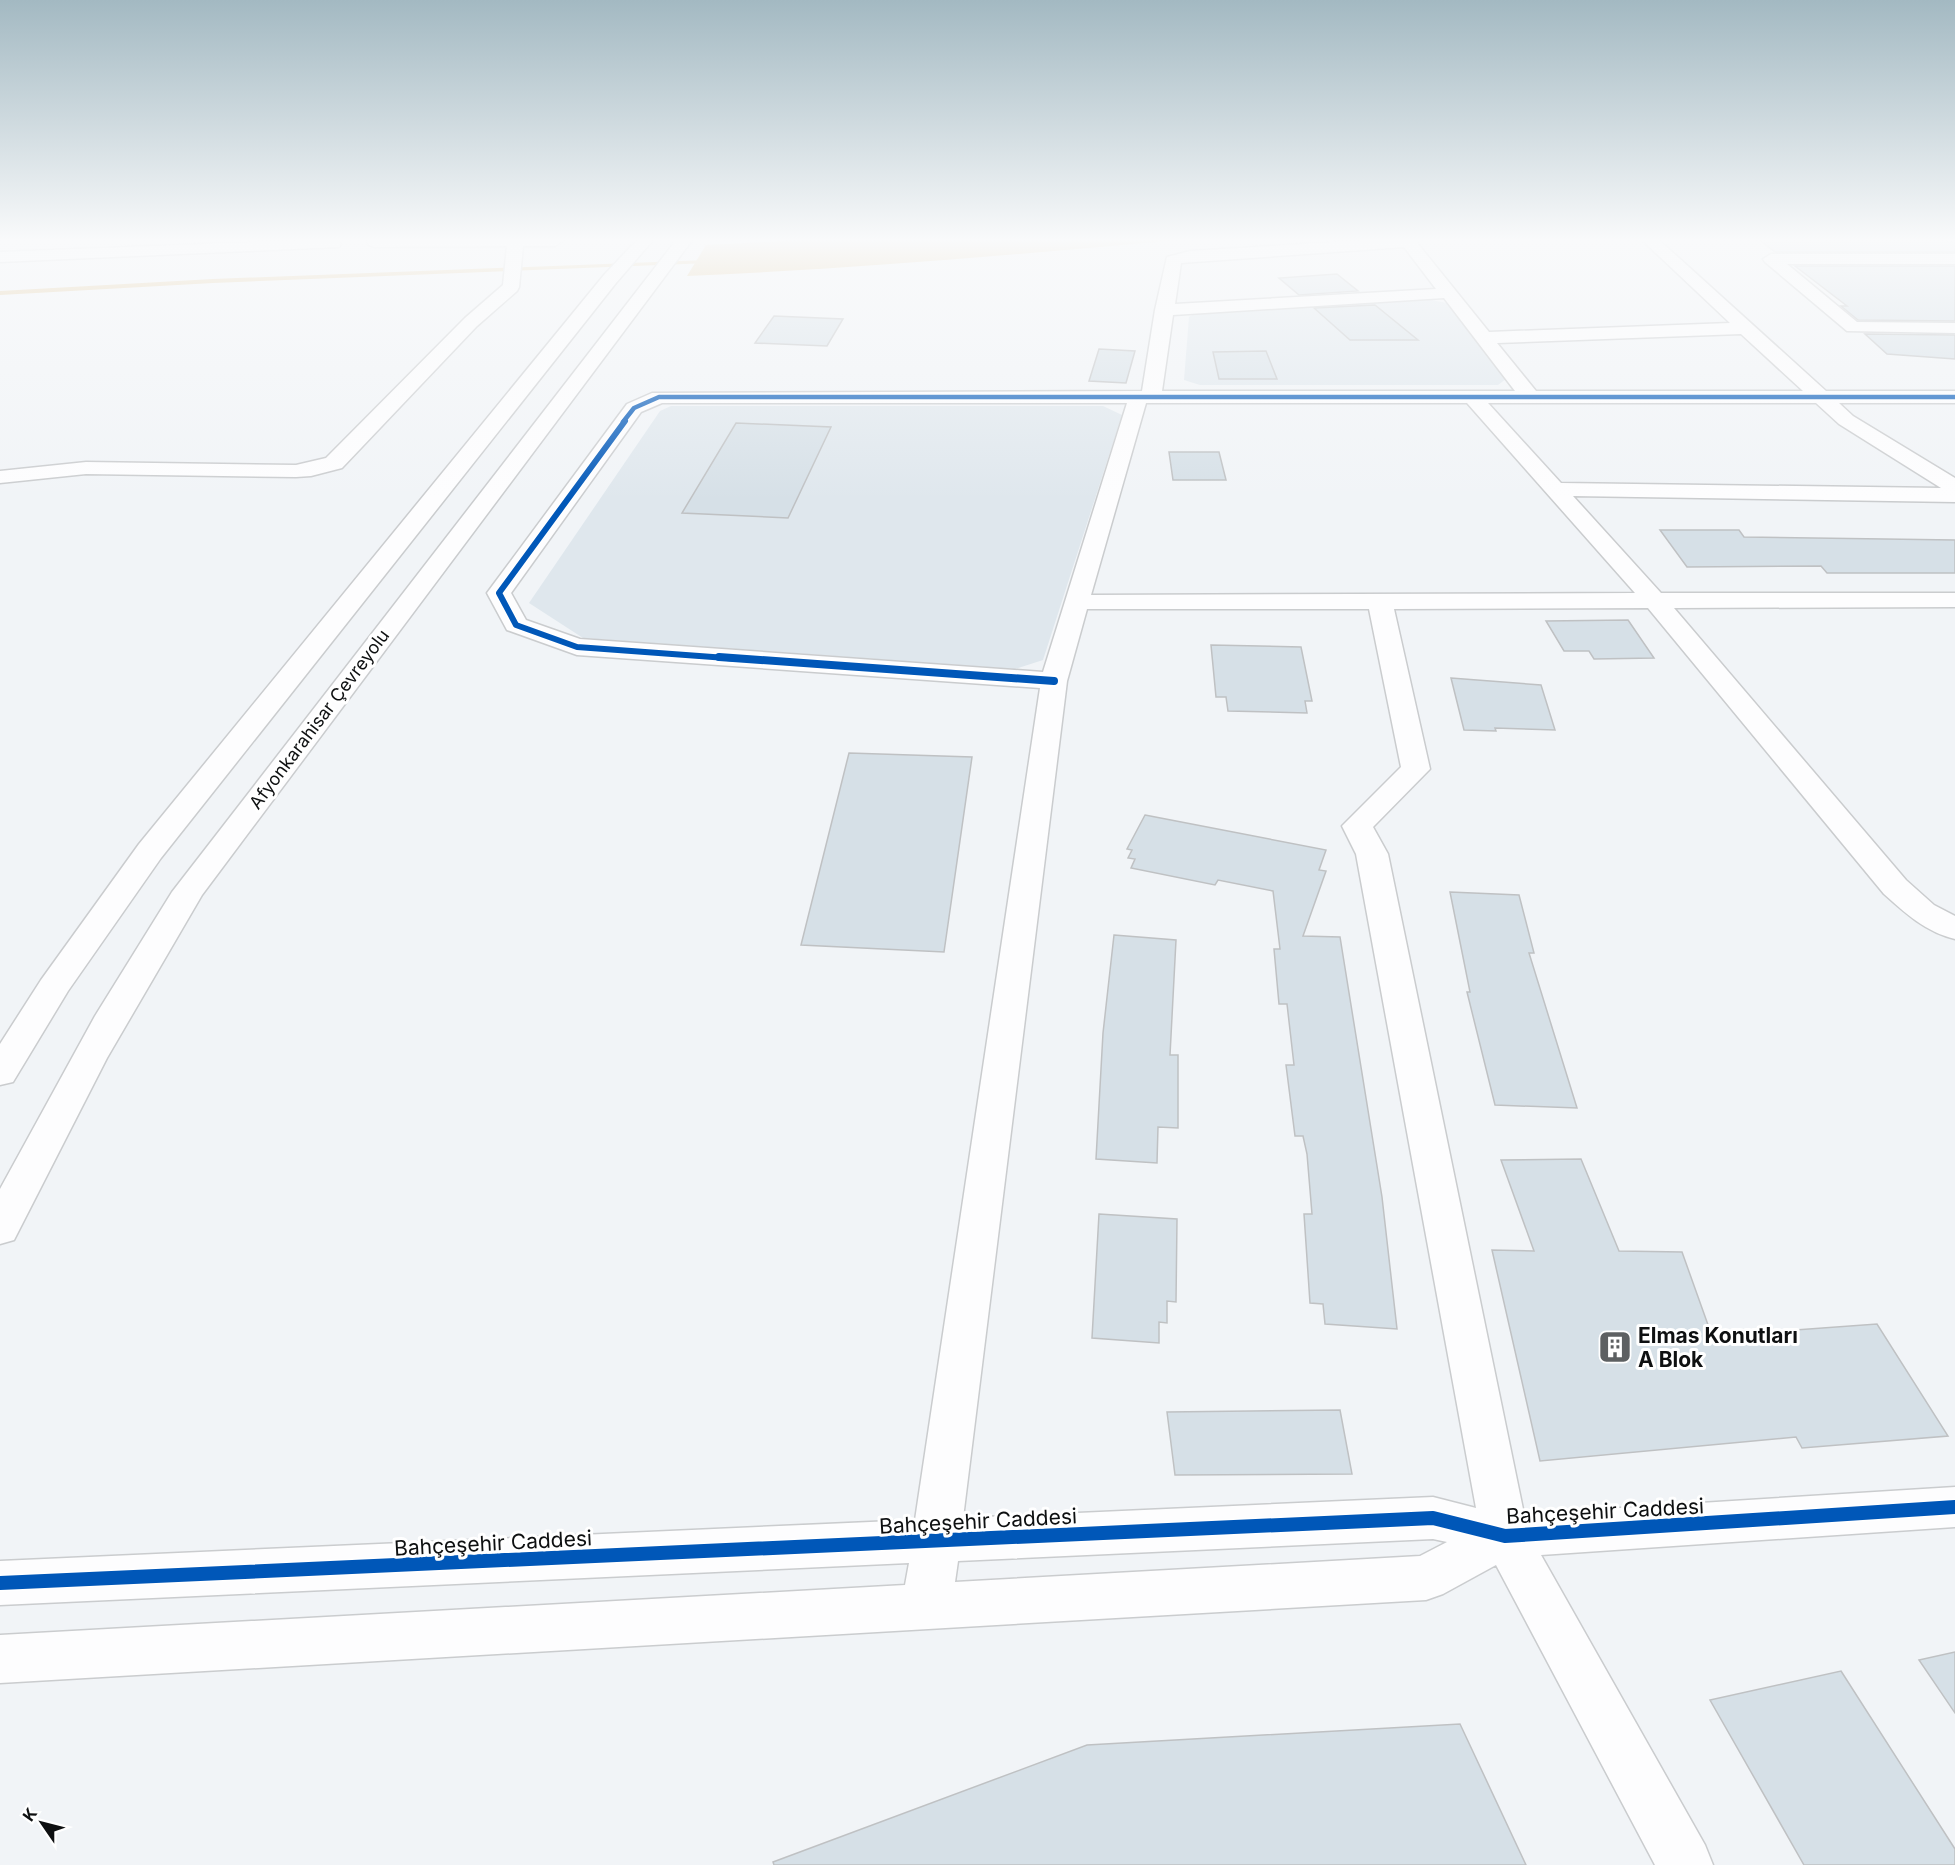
<svg xmlns="http://www.w3.org/2000/svg" width="1955" height="1865" font-family="Inter,sans-serif">
	<style>
		.built { fill: #dfe7ed }
		.water { fill: #ddc08a }
		.lines { fill: none; stroke-linecap: round; stroke-linejoin: round }
		.stream { fill: #ddc08a; fill-rule: evenodd }
		.building { fill: #d6e0e7; stroke: #bfc1c3; stroke-width: 1.5 }
		.minor-casing { stroke: #caccce; stroke-width: 3 }
		.trunk-casing { stroke: #caccce; stroke-width: 3 }
		.minor { fill: #fdfdfe; fill-rule: evenodd }
		.trunk { fill: #fdfdfe; fill-rule: evenodd }
		.cycleway-far3-casing { stroke: #fff; stroke-width: 7 }
		.cycleway-far2-casing { stroke: #fff; stroke-width: 8 }
		.cycleway-far1-casing { stroke: #fff; stroke-width: 12 }
		.cycleway-casing { stroke: #fff; stroke-width: 17 }
		.cycleway-far3 { stroke: #0057b8; stroke-width: 4.5 }
		.cycleway-far2 { stroke: #0057b8; stroke-width: 6 }
		.cycleway-far1 { stroke: #0057b8; stroke-width: 8 }
		.cycleway { stroke: #0057b8; stroke-width: 14 }
		.labels { text-anchor: middle; dominant-baseline: central; stroke-width: 6; stroke-linejoin: round; paint-order: stroke }
		.street-label { font-size: 18px; fill: #0e1011; stroke: #fff }
		.near-poi-label { font-size: 21px; font-weight: bold; fill: #0e1011; stroke: #fff; text-anchor: start }
		.near-street-label { font-size: 21px; fill: #0e1011; stroke: #fff }
	</style>
	<rect width="100%" height="100%" fill="#f1f4f7"/>
	<g class="built">
		<polygon points="1426,299 1447,303 1506,379 1498,385 1200,385 1184,380 1189,317 1195,313"/>
		<polygon points="671,406 1103,406 1122,415 1043,660 1015,669 583,638 529,603 660,411"/>
	</g>
	<path class="water" d="M 821,239 L 1189,239 C 1022,254 855,269 687,276 L 706,245 Z"/>
	<g class="lines">
		<polygon class="stream" points="707,260 709,263 213,283 0,295 0,291 213,279"/>
	</g>
	<g class="building">
		<polygon points="1758,239 1940,240 1955,242 1955,252 1775,252"/>
		<polygon points="1795,266 1955,266 1955,321 1858,320 1841,306 1847,306"/>
		<polygon points="1337,274 1358,291 1299,295 1279,278"/>
		<polygon points="1375,305 1418,340 1350,340 1314,308"/>
		<polygon points="774,316 843,319 827,346 755,343"/>
		<polygon points="1865,334 1955,335 1955,359 1887,354"/>
		<polygon points="1099,349 1135,351 1126,383 1089,381"/>
		<polygon points="1266,351 1277,379 1219,379 1213,352"/>
		<polygon points="736,423 831,427 788,518 682,513"/>
		<polygon points="1169,452 1219,452 1226,480 1173,480"/>
		<polygon points="1660,530 1739,530 1744,537 1955,540 1955,573 1827,573 1821,566 1687,567"/>
		<polygon points="1628,620 1654,658 1594,659 1589,651 1564,651 1546,621"/>
		<polygon points="1211,645 1301,647 1312,701 1305,701 1307,713 1228,711 1226,697 1216,697"/>
		<polygon points="1451,678 1541,685 1555,730 1495,728 1496,731 1464,730"/>
		<polygon points="849,753 972,757 944,952 801,945"/>
		<polygon points="1145,815 1326,850 1319,870 1326,871 1303,936 1340,937 1382,1197 1397,1329 1325,1324 1323,1304 1310,1303 1304,1214 1312,1214 1307,1154 1303,1136 1295,1136 1286,1065 1294,1065 1287,1004 1279,1004 1274,949 1280,949 1273,891 1218,880 1215,885 1131,868 1135,859 1128,858 1132,850 1127,849"/>
		<polygon points="1450,892 1519,895 1534,953 1529,953 1577,1108 1495,1105 1467,992 1470,992"/>
		<polygon points="1114,935 1176,940 1170,1055 1178,1055 1178,1128 1158,1127 1157,1163 1096,1159 1103,1033"/>
		<polygon points="1581,1159 1619,1251 1682,1252 1712,1336 1877,1324 1948,1436 1802,1448 1796,1437 1540,1461 1492,1250 1534,1251 1501,1160"/>
		<polygon points="1099,1214 1177,1219 1176,1302 1167,1301 1167,1323 1159,1322 1159,1343 1092,1338"/>
		<polygon points="1340,1410 1352,1474 1175,1475 1167,1412"/>
		<polygon points="1955,1652 1955,1713 1919,1660"/>
		<polygon points="1841,1671 1955,1849 1955,1865 1804,1865 1710,1700"/>
		<polygon points="1460,1724 1526,1865 774,1865 773,1862 1087,1745"/>
	</g>
	<g class="lines">
		<defs>
			<g id="minor">
				<polygon points="333,239 341,244 339,247 0,262 0,252"/>
				<polygon points="369,239 566,239 555,246 523,246 519,287 517,291 477,326 342,468 311,476 296,477 86,474 0,483 0,471 86,462 296,465 326,458 465,318 503,285 507,246 375,247 369,245 367,242"/>
				<path d="M 1385,239 L 1414,239 L 1489,332 L 1730,323 L 1641,239 L 1658,239 L 1826,391 L 1955,391 L 1955,403 L 1839,403 L 1853,416 L 1955,478 L 1955,502 L 1573,496 L 1661,593 L 1955,593 L 1955,607 L 1674,608 L 1906,880 L 1934,905 L 1955,916 L 1955,939 C 1926,932 1905,913 1884,894 L 1648,608 L 1394,609 L 1430,769 L 1373,827 L 1388,854 L 1524,1514 L 1955,1487 L 1955,1527 L 1541,1555 L 1705,1845 L 1713,1865 L 1655,1865 L 1496,1565 L 1443,1594 L 1426,1600 L 0,1683 L 0,1635 L 905,1585 L 909,1563 L 0,1605 L 0,1561 L 915,1520 L 1040,688 L 577,655 L 507,630 L 487,593 L 627,404 L 652,393 L 1142,391 L 1155,310 L 1167,257 L 1190,251 ZM 1404,247 L 1436,289 L 1175,304 L 1181,263 ZM 1444,298 L 1515,391 L 1162,391 L 1173,315 ZM 1741,334 L 1803,391 L 1536,391 L 1497,343 ZM 662,403 L 1127,403 L 1043,672 L 580,639 L 526,620 L 511,593 L 641,412 ZM 1146,403 L 1467,403 L 1635,593 L 1091,595 ZM 1488,403 L 1816,403 L 1839,424 L 1941,488 L 1561,483 ZM 1087,609 L 1369,609 L 1401,767 L 1342,826 L 1356,854 L 1476,1508 L 1433,1497 L 963,1518 L 1067,681 ZM 1433,1539 L 1447,1542 L 1420,1556 L 955,1582 L 958,1561 Z"/>
				<polygon points="1771,254 1955,254 1955,264 1787,264 1857,322 1955,323 1955,333 1847,331 1765,262 1763,259"/>
			</g>
			<g id="trunk">
				<polygon points="638,239 654,239 616,283 161,858 68,991 13,1082 0,1085 0,1044 41,980 139,844 604,275"/>
				<polygon points="677,239 693,239 202,895 107,1058 14,1240 0,1244 0,1189 95,1016 172,892"/>
			</g>
		</defs>
		<use href="#minor" class="minor-casing"/>
		<use href="#trunk" class="trunk-casing"/>
		<use href="#minor" class="minor"/>
		<use href="#trunk" class="trunk"/>
		<defs>
			<polyline id="cycleway-far3" points="623,422 634,408 659,397 1955,397"/>
			<polyline id="cycleway-far2" points="625,421 499,593 516,625 577,647 740,659"/>
			<polyline id="cycleway-far1" points="719,657 1054,681"/>
			<polyline id="cycleway" points="0,1583 1433,1518 1505,1536 1955,1507"/>
		</defs>
		<use href="#cycleway-far3" class="cycleway-far3-casing"/>
		<use href="#cycleway-far2" class="cycleway-far2-casing"/>
		<use href="#cycleway-far1" class="cycleway-far1-casing"/>
		<use href="#cycleway" class="cycleway-casing"/>
		<use href="#cycleway-far3" class="cycleway-far3"/>
		<use href="#cycleway-far2" class="cycleway-far2"/>
		<use href="#cycleway-far1" class="cycleway-far1"/>
		<use href="#cycleway" class="cycleway"/>
	</g>
	<linearGradient id="sky" x2="0" y2="1"><stop stop-color="#a3b9c2"/><stop offset="0.48" stop-color="#f9fafb"/><stop offset="1" stop-color="#f9fafb" stop-opacity="0"/></linearGradient>
	<rect width="1955" height="500" fill="url(#sky)"/>
	<defs>
		<symbol id="building-square" viewBox="-11 -11 22 22"><rect x="-9" y="-9" width="18" height="18" rx="4" fill="#5d6062" stroke="#fff"/><path d="M-4-6H4V6H1V3H-1V6H-4ZM-2.5-4.3h1.7v1.8h-1.7ZM.8-4.3h1.7v1.8H.8ZM-2.5-1h1.7V.8h-1.7ZM.8-1h1.7V.8H.8Z" fill="#fff"/></symbol>
	</defs>
	<g fill-rule="evenodd">
		<use href="#building-square" x="1596" y="1328" width="38" height="38"/>
	</g>
	<g class="labels">
		<g class="street-label">
			<text transform="translate(319 719) rotate(-53)">Afyonkarahisar Çevreyolu</text>
		</g>
		<g class="near-poi-label">
			<text x="1638" y="1335">Elmas Konutları<tspan x="1638" dy="24">A Blok</tspan></text>
		</g>
		<g class="near-street-label">
			<text transform="translate(1605 1511) rotate(-3)">Bahçeşehir Caddesi</text>
			<text transform="translate(978 1521) rotate(-3)">Bahçeşehir Caddesi</text>
			<text transform="translate(493 1543) rotate(-3)">Bahçeşehir Caddesi</text>
		</g>
	</g>
	<g transform="translate(42 1823) rotate(305)" stroke="#ffffff" stroke-width="4.5" paint-order="stroke">
	<path d="M0-4.5L10 22L0 15L-10 22Z" fill="#0e1011"/>
	<text y="-9" font-size="16" font-weight="bold" text-anchor="middle" fill="#0e1011">K</text>
	</g>
</svg>
